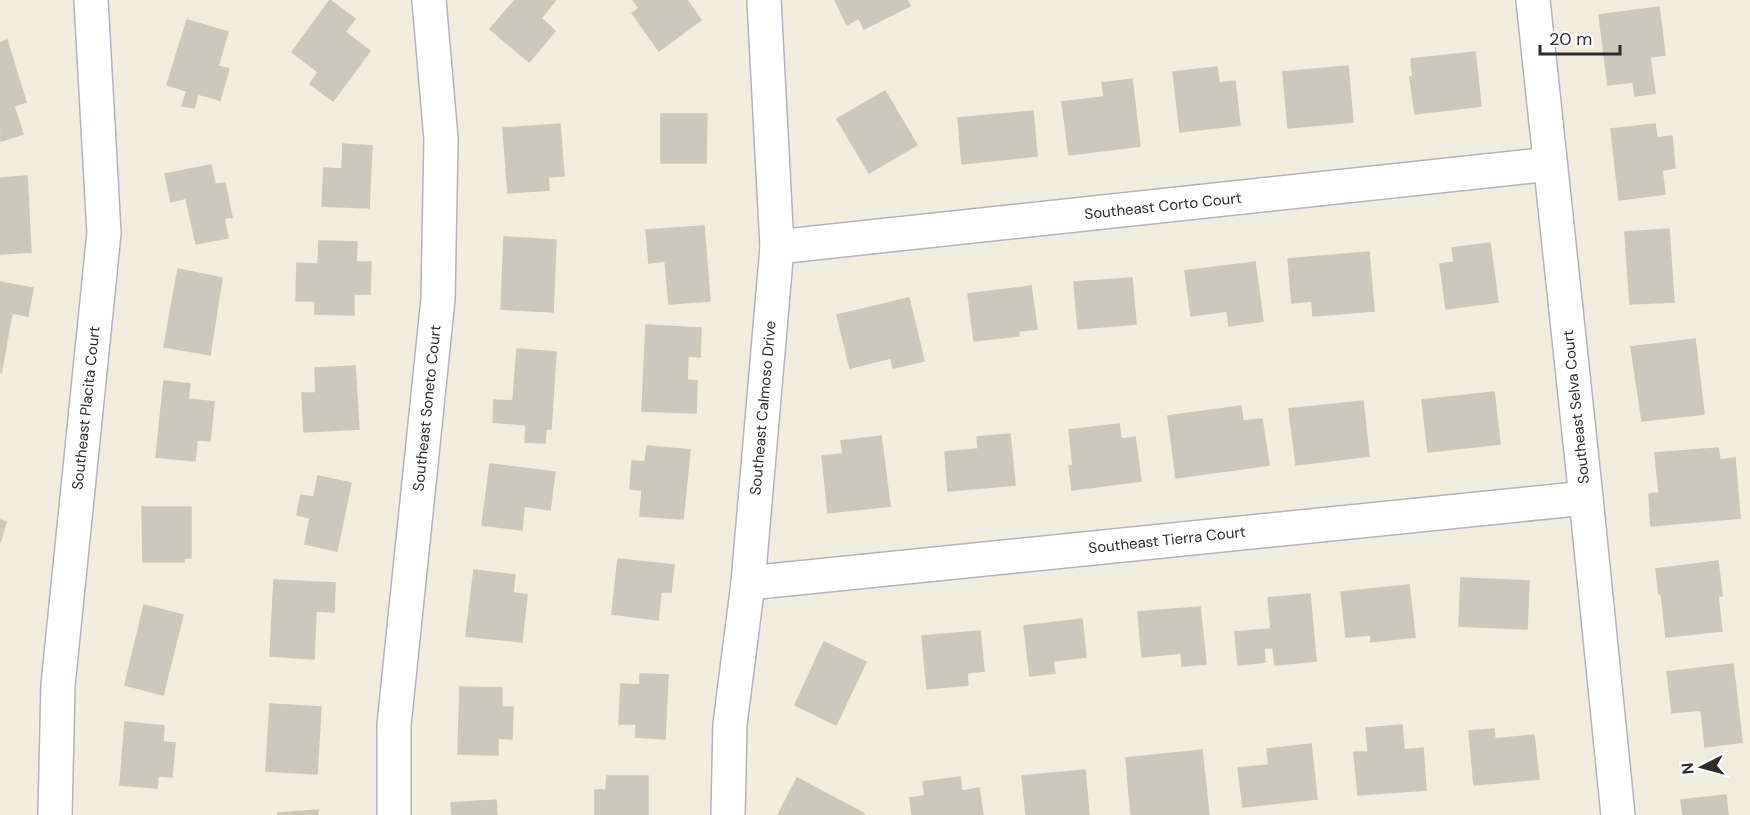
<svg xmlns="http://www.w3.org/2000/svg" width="1750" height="815" font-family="'DM Sans',sans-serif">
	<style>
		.building { fill: #cbc9bd; stroke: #ccc9b7; stroke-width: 1.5 }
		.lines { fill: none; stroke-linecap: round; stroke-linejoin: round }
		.minor-casing { stroke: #b3b2c2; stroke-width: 36 }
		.minor { stroke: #fff; stroke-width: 33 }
		.labels { text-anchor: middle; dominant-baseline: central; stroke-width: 4.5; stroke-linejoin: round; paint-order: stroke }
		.street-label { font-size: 15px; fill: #2d2d2d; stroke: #fff }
	</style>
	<rect width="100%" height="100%" fill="#f0ecde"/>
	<g class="building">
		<polygon points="330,0 355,19 345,32 370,51 333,101 310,84 318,72 292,52"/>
		<polygon points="515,0 555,1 541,18 555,31 529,62 490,29"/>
		<polygon points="633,0 687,0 701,20 659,51 632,13 639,8"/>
		<polygon points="835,0 907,0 910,6 864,29 859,18 847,25"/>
		<polygon points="1659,7 1665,55 1650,57 1655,93 1635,96 1633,82 1608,85 1599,15"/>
		<polygon points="187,20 228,32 218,66 229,69 220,100 198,94 194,108 182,106 187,91 167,85"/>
		<polygon points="7,40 26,102 14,106 23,134 1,141 0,43"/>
		<polygon points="1475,52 1481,106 1415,114 1410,77 1413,77 1411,59"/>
		<polygon points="1348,66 1353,122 1288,128 1283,72"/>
		<polygon points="1217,67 1219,83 1235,81 1240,125 1180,132 1173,72"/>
		<polygon points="1132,79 1140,146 1069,155 1062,102 1104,97 1102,83"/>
		<polygon points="885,91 917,145 869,173 837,119"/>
		<polygon points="1033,111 1037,156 962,164 958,118"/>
		<polygon points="661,114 707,114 706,163 661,163"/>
		<polygon points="560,124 564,176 548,177 549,190 508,193 503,128"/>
		<polygon points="1655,124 1657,138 1672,136 1675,168 1662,170 1665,194 1619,200 1611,129"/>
		<polygon points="343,144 372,146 369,208 322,206 324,168 342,169"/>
		<polygon points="211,165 215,184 225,183 232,217 224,218 228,238 196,244 186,198 171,202 165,174"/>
		<polygon points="27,176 31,252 0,254 0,178"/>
		<polygon points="704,226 710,301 669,304 665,261 649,263 646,230"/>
		<polygon points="1669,229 1674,302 1630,304 1625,232"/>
		<polygon points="504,237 556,240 553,312 501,309"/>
		<polygon points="319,241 357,242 356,262 371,262 370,294 354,294 354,315 315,314 315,301 296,301 297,263 318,264"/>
		<polygon points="1490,243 1498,302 1446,309 1440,264 1454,262 1452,248"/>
		<polygon points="1369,252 1374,311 1313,316 1312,301 1292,303 1288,259"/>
		<polygon points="1255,262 1263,321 1229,326 1227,311 1191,316 1185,271"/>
		<polygon points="178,269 222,278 210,355 164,347"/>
		<polygon points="1132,278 1136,324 1078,329 1074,282"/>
		<polygon points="0,282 33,288 28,316 12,313 1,373"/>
		<polygon points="1031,286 1037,329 1019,331 1019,336 974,341 968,294"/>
		<polygon points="909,298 924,361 893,368 891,358 850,368 837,315"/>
		<polygon points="646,325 701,328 700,357 688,356 687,380 697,381 696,413 642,411"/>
		<polygon points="1695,339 1704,414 1642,421 1631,347"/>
		<polygon points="517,349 556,352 551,429 546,429 545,443 525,442 526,425 493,422 494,400 513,401"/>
		<polygon points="355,366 359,429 304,432 302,393 316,393 315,368"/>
		<polygon points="164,381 190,384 188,399 214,402 210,441 197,440 195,461 156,457"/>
		<polygon points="1494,392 1500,444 1428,452 1422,400"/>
		<polygon points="1363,401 1369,456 1296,465 1289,409"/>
		<polygon points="1241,406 1243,421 1262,419 1269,465 1176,478 1168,416"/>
		<polygon points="1119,424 1121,439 1135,437 1141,481 1072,490 1069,466 1073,466 1069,430"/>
		<polygon points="1010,434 1015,485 948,491 945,452 978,449 977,437"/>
		<polygon points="881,436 890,506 828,513 822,456 843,454 841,441"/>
		<polygon points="647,446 690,450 683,519 640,516 642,490 630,489 632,461 645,462"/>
		<polygon points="1718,448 1720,460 1735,458 1740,518 1651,526 1649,494 1659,493 1655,453"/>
		<polygon points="490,464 555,472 550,510 524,506 522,530 482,525"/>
		<polygon points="318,476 351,483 337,551 305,544 310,518 297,515 301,495 314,497"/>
		<polygon points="142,507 191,507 191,558 184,558 184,562 143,562"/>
		<polygon points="0,520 6,522 0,543"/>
		<polygon points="618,559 674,565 671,592 661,592 658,620 612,614"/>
		<polygon points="1718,561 1722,596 1718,596 1722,631 1666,637 1661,593 1659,594 1656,569"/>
		<polygon points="474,570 515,575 513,593 527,595 522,642 466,636"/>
		<polygon points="1461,578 1529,581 1527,629 1459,626"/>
		<polygon points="274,580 335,583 334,612 316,611 314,659 270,656"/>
		<polygon points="1409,585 1415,637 1371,642 1371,635 1346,637 1341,592"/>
		<polygon points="1310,594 1316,661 1275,665 1273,648 1264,648 1265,662 1238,665 1235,632 1271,629 1268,598"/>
		<polygon points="144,605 183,615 163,695 125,685"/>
		<polygon points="1200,607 1206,664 1182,666 1181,653 1142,657 1138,612"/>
		<polygon points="1082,619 1086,657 1053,661 1055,673 1030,676 1024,626"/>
		<polygon points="980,631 984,671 967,673 968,685 927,689 922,636"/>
		<polygon points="824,642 866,662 836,725 795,705"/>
		<polygon points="1733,664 1742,742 1705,747 1701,710 1672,713 1667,672"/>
		<polygon points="640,674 668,675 665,739 636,737 636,724 619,724 621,684 640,685"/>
		<polygon points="460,687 502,688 502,707 513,707 512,739 498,738 498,755 458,754"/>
		<polygon points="270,704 321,707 317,774 266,771"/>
		<polygon points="125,722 164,726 163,742 175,743 172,777 158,776 157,788 120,785"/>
		<polygon points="1402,725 1404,750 1423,748 1426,790 1358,795 1354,752 1368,752 1366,728"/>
		<polygon points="1494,729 1495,739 1534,735 1539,779 1474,785 1469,731"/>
		<polygon points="1311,744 1317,799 1243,807 1238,768 1269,765 1267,749"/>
		<polygon points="1202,750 1209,815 1131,815 1126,758"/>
		<polygon points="1085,770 1089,815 1026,815 1022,776"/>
		<polygon points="607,776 648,776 648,815 595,815 595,790 606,790"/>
		<polygon points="960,777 962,791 979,788 983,815 912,815 910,798 925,796 923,782"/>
		<polygon points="797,778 865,814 864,815 778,815"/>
		<polygon points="1726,795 1728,815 1683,815 1681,800"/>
		<polygon points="496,800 497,815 452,815 451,803"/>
		<polygon points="318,810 318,815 278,815 278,813"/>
	</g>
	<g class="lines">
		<defs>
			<g id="minor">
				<polyline points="1533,0 1586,498 1618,815"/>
				<polyline points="777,247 1550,164"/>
				<polyline points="748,583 1586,498"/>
				<polyline points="55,815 58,685 104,233 91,0"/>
				<polyline points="394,815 394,725 438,299 441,139 429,0"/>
				<polyline points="728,815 730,724 748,583 777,247 764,0"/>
			</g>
		</defs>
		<use href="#minor" class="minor-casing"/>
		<use href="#minor" class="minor"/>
	</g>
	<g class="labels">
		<g class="street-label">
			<text transform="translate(1163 206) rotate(-6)">Southeast Corto Court</text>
			<text transform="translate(1576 407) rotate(-96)">Southeast Selva Court</text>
			<text transform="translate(86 408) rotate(-84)">Southeast Placita Court</text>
			<text transform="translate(427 408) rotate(-84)">Southeast Soneto Court</text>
			<text transform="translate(763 408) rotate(-85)">Southeast Calmoso Drive</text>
			<text transform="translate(1167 540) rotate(-6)">Southeast Tierra Court</text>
		</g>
	</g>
	<g transform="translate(1702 767) rotate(264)" stroke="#ffffff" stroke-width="4.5" paint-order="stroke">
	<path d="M0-4.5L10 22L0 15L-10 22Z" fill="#2d2d2d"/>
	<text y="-9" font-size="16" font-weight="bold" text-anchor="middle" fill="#2d2d2d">N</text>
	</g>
	<path d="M1540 45v9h80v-9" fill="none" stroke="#2d2d2d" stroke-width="3"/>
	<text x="1549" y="45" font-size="18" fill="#2d2d2d" stroke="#ffffff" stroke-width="4.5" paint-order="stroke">20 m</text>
</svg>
